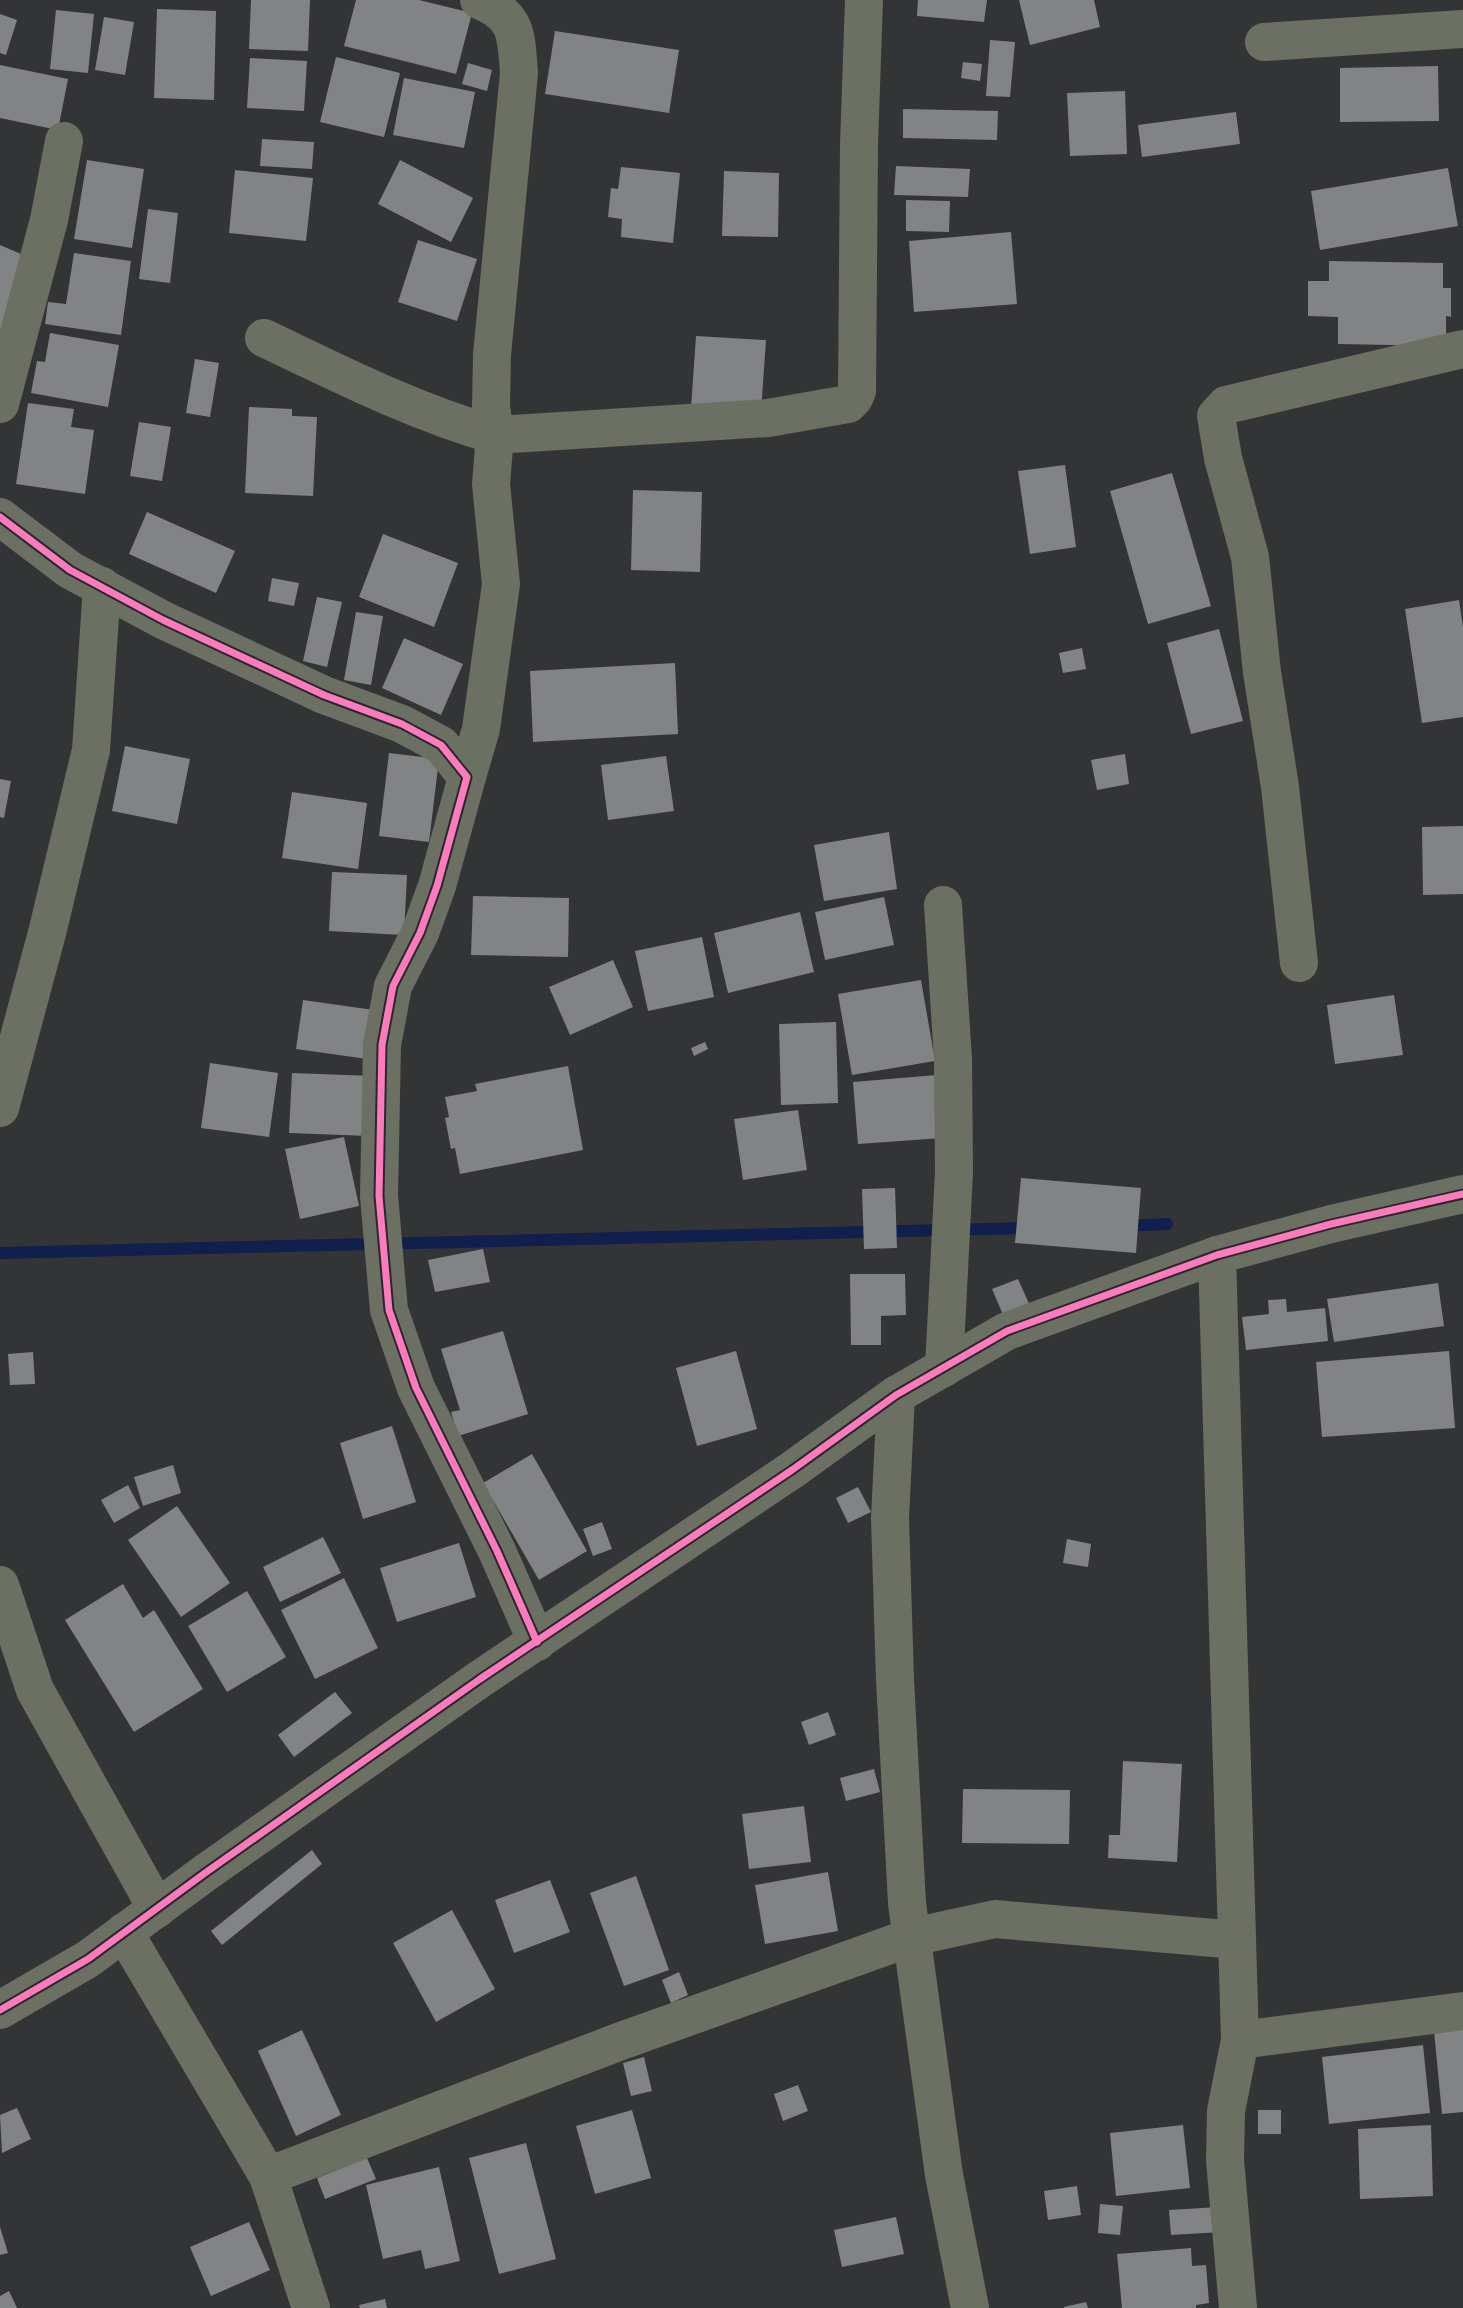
<svg xmlns="http://www.w3.org/2000/svg" width="1463" height="2308" font-family="'Asap Condensed',sans-serif">
	<style>
		.lines { fill: none; stroke-linecap: round; stroke-linejoin: round }
		.stream { stroke: #111f4c; stroke-width: 12 }
		.building { fill: #828385 }
		.street { stroke: #6c7062; stroke-width: 38 }
		.cycleway-casing { stroke: #28292d; stroke-width: 11 }
		.cycleway { stroke: #fd7abc; stroke-width: 7 }
	</style>
	<rect width="100%" height="100%" fill="#333436"/>
	<g class="lines">
		<g class="stream">
			<polyline points="1122,1226 1167,1224"/>
			<polyline points="0,1253 1033,1228"/>
		</g>
	</g>
	<g class="building">
		<polygon points="251,0 310,0 308,51 249,49"/>
		<polygon points="356,0 419,0 472,13 456,74 344,46"/>
		<polygon points="918,0 987,0 984,22 917,16"/>
		<polygon points="1019,0 1094,0 1100,27 1030,45"/>
		<polygon points="157,9 216,11 214,100 154,98"/>
		<polygon points="56,10 94,14 88,73 50,69"/>
		<polygon points="0,14 17,20 6,55 0,53"/>
		<polygon points="104,17 134,22 125,75 95,70"/>
		<polygon points="555,31 679,50 669,113 545,94"/>
		<polygon points="990,40 1015,42 1010,97 986,96"/>
		<polygon points="336,57 400,73 384,137 320,122"/>
		<polygon points="250,58 307,61 304,111 247,108"/>
		<polygon points="963,62 982,64 980,81 961,78"/>
		<polygon points="468,63 492,70 487,91 462,84"/>
		<polygon points="0,65 68,79 58,130 0,118"/>
		<polygon points="1438,66 1439,121 1340,122 1340,68"/>
		<polygon points="404,78 475,92 464,148 393,135"/>
		<polygon points="1125,91 1127,154 1070,156 1067,93"/>
		<polygon points="903,109 998,111 997,140 903,138"/>
		<polygon points="1236,112 1240,144 1142,157 1138,125"/>
		<polygon points="262,139 314,142 312,169 260,166"/>
		<polygon points="87,160 144,169 132,248 74,239"/>
		<polygon points="400,160 473,198 451,242 378,204"/>
		<polygon points="896,166 970,169 968,197 894,195"/>
		<polygon points="621,167 680,173 673,243 621,237 622,219 608,217 611,188 618,189"/>
		<polygon points="1448,168 1458,226 1320,250 1311,191"/>
		<polygon points="235,170 313,178 306,241 229,233"/>
		<polygon points="724,171 779,173 778,237 722,236"/>
		<polygon points="906,200 950,201 949,232 906,231"/>
		<polygon points="148,209 178,213 170,283 139,279"/>
		<polygon points="1011,232 1017,304 914,312 909,241"/>
		<polygon points="418,240 477,259 457,321 398,302"/>
		<polygon points="0,245 33,259 0,338"/>
		<polygon points="74,253 131,261 121,335 45,324 48,302 66,304"/>
		<polygon points="1329,261 1443,263 1443,288 1451,288 1451,317 1446,316 1446,346 1338,344 1338,317 1308,316 1308,281 1329,281"/>
		<polygon points="50,333 119,345 108,407 31,393 37,361 45,362"/>
		<polygon points="696,336 766,340 761,412 691,408"/>
		<polygon points="195,359 219,363 210,417 186,413"/>
		<polygon points="28,403 74,409 71,427 94,430 85,494 16,484"/>
		<polygon points="249,407 292,409 292,416 317,417 313,496 245,493"/>
		<polygon points="139,422 171,427 162,481 130,476"/>
		<polygon points="1065,465 1076,547 1030,554 1018,471"/>
		<polygon points="1172,473 1211,606 1148,624 1110,491"/>
		<polygon points="633,490 702,492 700,572 631,570"/>
		<polygon points="147,512 235,551 216,593 129,554"/>
		<polygon points="383,534 458,563 434,627 359,597"/>
		<polygon points="272,578 299,583 294,606 268,601"/>
		<polygon points="317,597 342,602 327,667 303,661"/>
		<polygon points="1459,600 1463,627 1463,717 1422,723 1405,609"/>
		<polygon points="356,612 383,616 371,685 344,680"/>
		<polygon points="1219,629 1243,721 1191,734 1167,643"/>
		<polygon points="404,638 463,664 441,715 382,688"/>
		<polygon points="1082,648 1086,669 1063,673 1059,653"/>
		<polygon points="675,663 678,734 533,742 530,671"/>
		<polygon points="125,746 190,759 177,824 112,811"/>
		<polygon points="389,753 439,759 429,842 379,836"/>
		<polygon points="1125,754 1129,784 1097,790 1091,760"/>
		<polygon points="666,756 674,811 608,820 601,765"/>
		<polygon points="0,779 11,781 4,818 0,817"/>
		<polygon points="292,792 367,803 358,869 282,858"/>
		<polygon points="1463,826 1463,894 1423,895 1422,827"/>
		<polygon points="889,832 897,889 824,901 814,845"/>
		<polygon points="332,872 407,875 404,935 329,931"/>
		<polygon points="473,896 569,898 568,957 471,955"/>
		<polygon points="884,897 894,945 825,960 815,912"/>
		<polygon points="800,912 814,972 728,993 714,933"/>
		<polygon points="702,937 714,997 648,1011 635,951"/>
		<polygon points="613,960 633,1007 570,1035 549,987"/>
		<polygon points="921,980 935,1061 852,1075 838,994"/>
		<polygon points="1394,995 1403,1055 1335,1064 1327,1005"/>
		<polygon points="303,1000 374,1010 367,1059 296,1049"/>
		<polygon points="836,1022 838,1103 781,1105 779,1024"/>
		<polygon points="705,1042 708,1049 694,1056 691,1048"/>
		<polygon points="210,1063 278,1073 269,1137 201,1128"/>
		<polygon points="568,1066 583,1150 460,1174 455,1148 451,1149 445,1118 449,1117 445,1097 477,1091 475,1084"/>
		<polygon points="292,1073 373,1076 370,1136 289,1133"/>
		<polygon points="937,1075 942,1138 858,1144 853,1082"/>
		<polygon points="798,1110 807,1170 743,1180 734,1119"/>
		<polygon points="344,1137 359,1206 300,1219 285,1149"/>
		<polygon points="1021,1178 1141,1188 1136,1253 1015,1243"/>
		<polygon points="895,1188 897,1248 864,1249 862,1189"/>
		<polygon points="483,1249 490,1282 435,1292 428,1260"/>
		<polygon points="850,1274 905,1274 906,1315 881,1316 881,1345 851,1345"/>
		<polygon points="1018,1279 1030,1306 1004,1317 992,1289"/>
		<polygon points="1438,1283 1444,1326 1334,1342 1327,1299"/>
		<polygon points="1286,1299 1287,1312 1325,1308 1328,1341 1246,1350 1242,1317 1269,1314 1268,1300"/>
		<polygon points="503,1331 528,1414 458,1436 451,1412 460,1410 441,1349"/>
		<polygon points="736,1351 757,1429 697,1446 676,1368"/>
		<polygon points="1449,1351 1455,1428 1322,1437 1316,1362"/>
		<polygon points="33,1352 35,1384 10,1385 8,1354"/>
		<polygon points="392,1426 416,1502 363,1519 340,1443"/>
		<polygon points="532,1454 587,1551 539,1580 483,1483"/>
		<polygon points="173,1465 181,1493 143,1506 134,1477"/>
		<polygon points="128,1485 140,1508 114,1523 101,1500"/>
		<polygon points="858,1487 871,1512 848,1523 836,1498"/>
		<polygon points="177,1506 230,1583 181,1617 128,1540"/>
		<polygon points="602,1522 612,1549 593,1556 583,1529"/>
		<polygon points="323,1537 341,1573 280,1602 263,1567"/>
		<polygon points="1067,1539 1091,1544 1088,1567 1063,1563"/>
		<polygon points="459,1543 476,1597 397,1622 380,1568"/>
		<polygon points="344,1578 378,1648 315,1679 281,1610"/>
		<polygon points="123,1584 143,1618 154,1610 203,1689 134,1732 65,1620"/>
		<polygon points="247,1591 286,1657 227,1692 188,1626"/>
		<polygon points="335,1692 352,1713 294,1757 278,1735"/>
		<polygon points="828,1712 836,1735 809,1745 801,1722"/>
		<polygon points="1123,1761 1182,1764 1177,1862 1108,1858 1109,1835 1120,1835"/>
		<polygon points="874,1769 880,1792 846,1801 840,1778"/>
		<polygon points="963,1789 1070,1790 1069,1844 962,1843"/>
		<polygon points="804,1806 811,1862 749,1869 742,1814"/>
		<polygon points="312,1850 322,1864 222,1945 211,1931"/>
		<polygon points="828,1872 838,1931 765,1944 755,1885"/>
		<polygon points="636,1876 669,1970 624,1986 590,1893"/>
		<polygon points="550,1880 570,1932 514,1953 495,1900"/>
		<polygon points="452,1910 495,1989 436,2022 393,1943"/>
		<polygon points="679,1972 688,1995 671,2003 662,1980"/>
		<polygon points="1463,2028 1463,2112 1442,2114 1434,2031"/>
		<polygon points="302,2030 341,2115 296,2136 258,2051"/>
		<polygon points="1423,2045 1430,2113 1329,2124 1322,2057"/>
		<polygon points="644,2057 652,2091 631,2096 623,2063"/>
		<polygon points="798,2085 808,2111 783,2121 774,2094"/>
		<polygon points="17,2108 31,2139 2,2153 0,2115"/>
		<polygon points="632,2110 651,2178 595,2194 576,2126"/>
		<rect x="1258" y="2110" width="23" height="24"/>
		<polygon points="1183,2125 1190,2188 1116,2196 1110,2133"/>
		<polygon points="1431,2125 1433,2196 1360,2199 1358,2129"/>
		<polygon points="526,2143 556,2259 499,2274 469,2158"/>
		<polygon points="367,2158 376,2179 325,2199 317,2178"/>
		<polygon points="439,2167 460,2261 425,2269 421,2250 383,2259 366,2185"/>
		<polygon points="1077,2186 1081,2215 1048,2220 1044,2191"/>
		<polygon points="1100,2204 1123,2206 1120,2235 1098,2233"/>
		<polygon points="1219,2207 1221,2232 1171,2235 1169,2210"/>
		<polygon points="896,2217 904,2254 842,2267 834,2230"/>
		<polygon points="249,2222 270,2270 211,2296 190,2247"/>
		<polygon points="0,2227 8,2253 0,2255"/>
		<polygon points="1191,2248 1192,2266 1206,2265 1209,2303 1196,2305 1196,2308 1122,2308 1117,2254"/>
		<polygon points="9,2291 17,2308 0,2308 0,2296"/>
		<polygon points="385,2299 387,2308 360,2308 359,2305"/>
		<polygon points="1086,2302 1088,2308 1064,2308 1064,2307"/>
	</g>
	<g class="lines">
		<g class="street">
			<polyline points="1264,42 1463,29"/>
			<path d="M 264,338 C 340,374 414,412 495,435 L 768,418 L 848,404 L 854,398 L 857,391 L 859,145 L 864,0"/>
			<polyline points="0,404 49,220 64,141"/>
			<polyline points="0,517 70,570 163,620 324,695 402,724 441,745 467,777 437,886 420,933 393,986 382,1045 379,1196 389,1310 416,1388 497,1551 537,1642"/>
			<path d="M 467,777 L 481,729 L 501,584 L 491,484 L 495,435 L 491,406 L 492,355 L 519,73 C 516,35 518,16 479,0"/>
			<polyline points="943,905 953,1059 954,1172 944,1368"/>
			<polyline points="1299,963 1280,787 1262,672 1250,557 1223,458 1216,416 1226,405 1463,349"/>
			<polyline points="0,1108 47,933 91,750 102,586"/>
			<polyline points="1217,1255 1240,2040 1226,2111 1225,2160 1238,2308"/>
			<polyline points="896,1395 890,1518 895,1680 907,1903 944,2175 970,2308"/>
			<polyline points="0,1585 35,1690 157,1909"/>
			<polyline points="124,1932 268,2176 311,2308"/>
			<polyline points="0,2010 88,1959 205,1873 480,1679 792,1470 896,1395 1007,1331 1217,1255 1331,1224 1463,1194"/>
			<polyline points="1240,2040 1463,2011"/>
			<polyline points="268,2176 621,2041 912,1937 995,1919 1237,1940"/>
		</g>
		<defs>
			<g id="cycleway">
				<polyline points="0,517 70,570 163,620 324,695 402,724 441,745 467,777 437,886 420,933 393,986 382,1045 379,1196 389,1310 416,1388 497,1551 537,1642"/>
				<polyline points="0,2010 88,1959 205,1873 480,1679 792,1470 896,1395 1007,1331 1217,1255 1331,1224 1463,1194"/>
			</g>
		</defs>
		<use href="#cycleway" class="cycleway-casing"/>
		<use href="#cycleway" class="cycleway"/>
	</g>
</svg>
